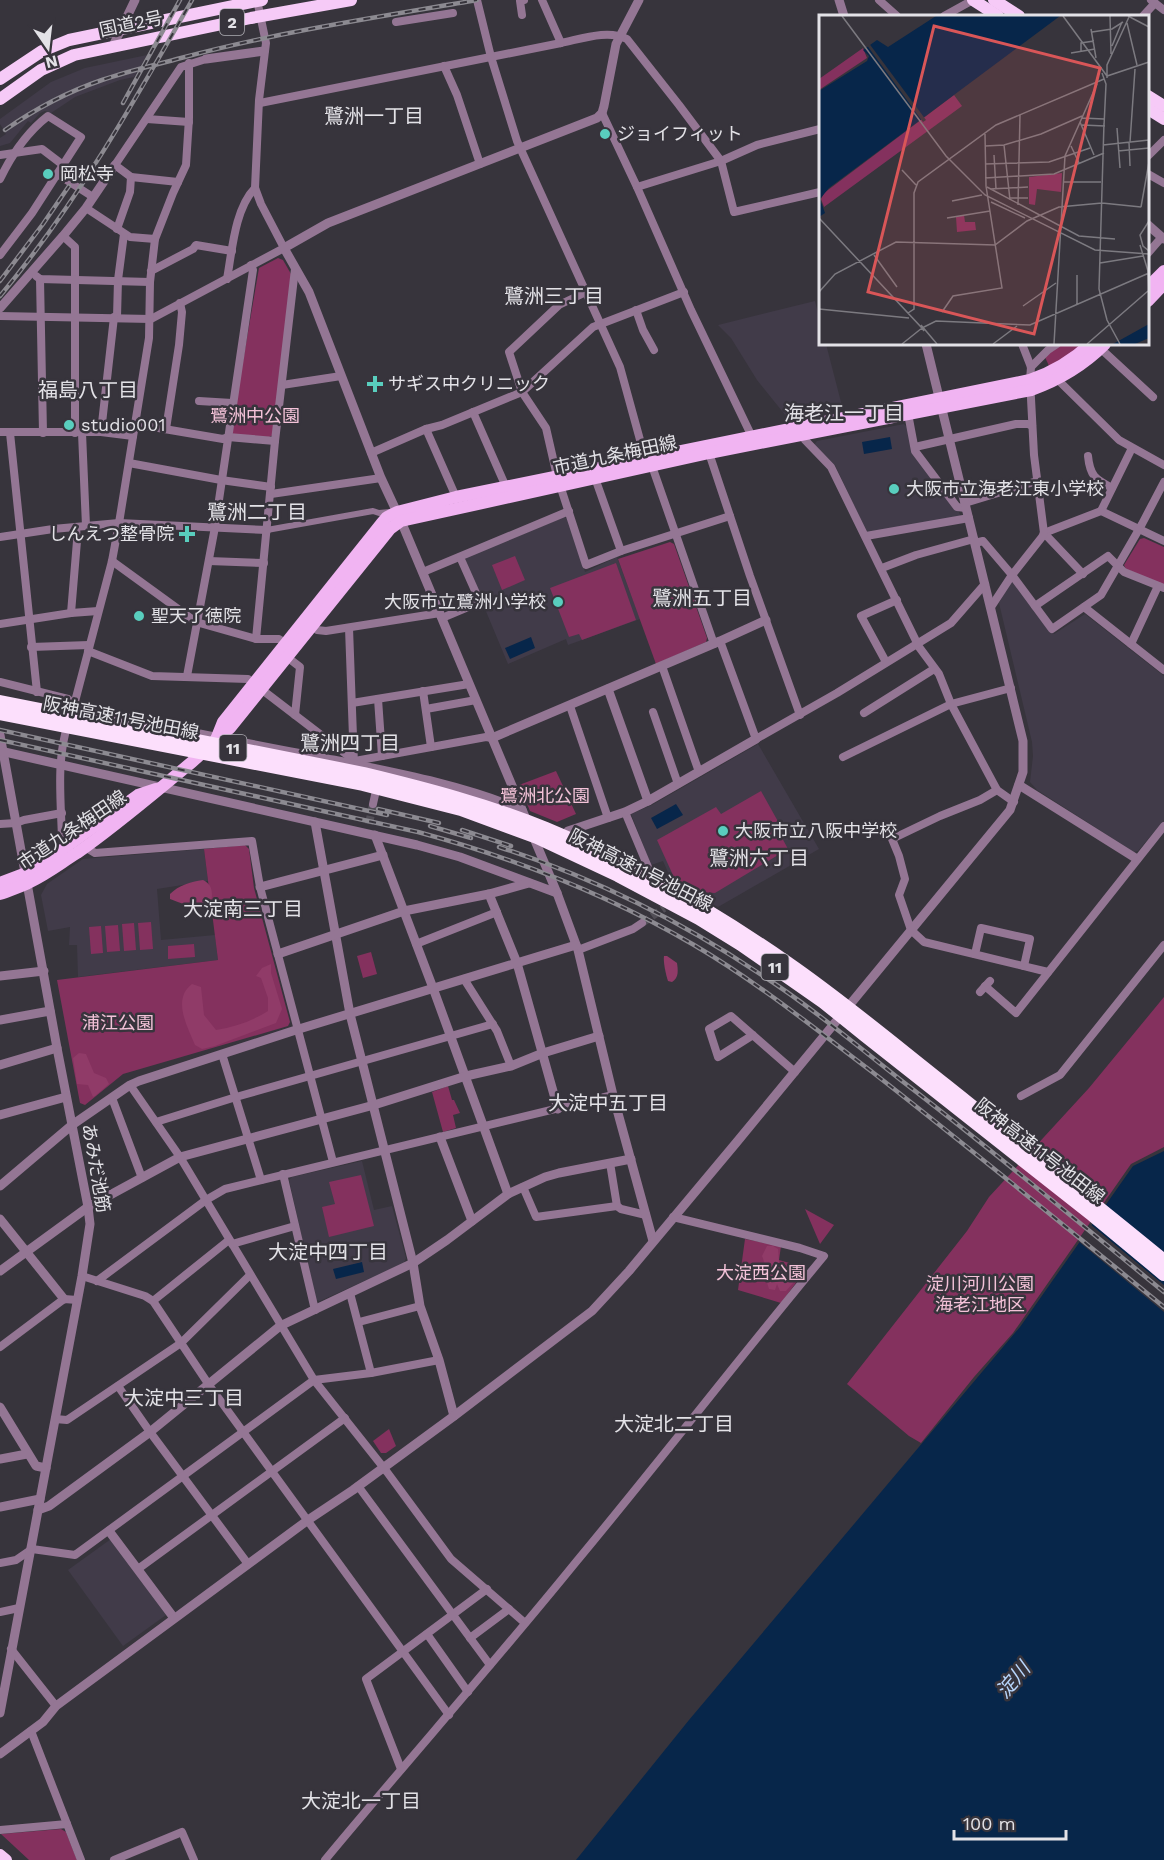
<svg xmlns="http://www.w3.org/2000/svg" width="1164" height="1860" font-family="'Work Sans','Noto Sans JP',sans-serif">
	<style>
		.built { fill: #413b49 }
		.green { fill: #84315e }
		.forest { fill: #903b68 }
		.water { fill: #07264a }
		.pier { fill: #37343c }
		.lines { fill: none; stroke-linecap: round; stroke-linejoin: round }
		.minor-tunnel { stroke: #514e56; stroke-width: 8; stroke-dasharray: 8 4; stroke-linecap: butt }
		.pedestrian { stroke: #947694; stroke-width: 6 }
		.minor { stroke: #947694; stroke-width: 8 }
		.tertiary { stroke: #947694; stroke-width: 9 }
		.primary { stroke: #f1b4f2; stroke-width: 12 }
		.trunk { stroke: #f6caf7; stroke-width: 12 }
		.motorway { stroke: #fcdffc; stroke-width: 14 }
		.rail-casing { stroke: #8c8a91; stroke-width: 4.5 }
		.rail { stroke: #37343c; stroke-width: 2; stroke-dasharray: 7; stroke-linecap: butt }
		.poi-dot { fill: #59cebe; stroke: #37343c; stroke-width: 2 }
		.labels { text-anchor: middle; stroke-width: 5; stroke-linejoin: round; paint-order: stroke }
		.shield { fill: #37343c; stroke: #afaeb4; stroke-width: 1.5 }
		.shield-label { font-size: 16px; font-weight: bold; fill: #e3e2e7 }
		.street-label { font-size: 18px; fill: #e3e2e7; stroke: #37343c }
		.poi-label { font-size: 18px; fill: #e3e2e7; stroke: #37343c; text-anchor: start }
		.park-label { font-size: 18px; fill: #f3c2d8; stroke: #37343c }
		.neighbourhood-label { font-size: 20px; fill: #e3e2e7; stroke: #37343c }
		.water-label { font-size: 20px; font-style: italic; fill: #b8d6fc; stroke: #37343c }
		.inset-road { fill: none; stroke: #7c7a80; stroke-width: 1.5 }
		.view { fill: #d95658; fill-opacity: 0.15; stroke: #d95658; stroke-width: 3 }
		.inset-edge { fill: none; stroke: #e3e2e7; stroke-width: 3 }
	</style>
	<rect width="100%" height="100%" fill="#37343c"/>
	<g class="built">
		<path d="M147 55 134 77 120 80 75 97 51 113 45 111 40 113 31 123 28 121 10 143 0 146V138L6 134 0 124V119L51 82 85 68Z"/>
		<path d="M815 301 820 321V344H826L842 406 786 416 757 380 731 338 718 325Z"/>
		<path d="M904 424 907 427 913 451 959 512 961 518 867 533 835 465 814 445 817 441Z"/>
		<path d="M564 517 568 518 585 572 617 557 640 619 568 645 566 639 508 664 465 561 467 557Z"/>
		<path d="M1011 581H1014L1054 634 1085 614 1164 676V820L1138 851 1134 852 1037 790 1030 782 1033 756 1032 742 999 603Z"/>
		<path d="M758 744 819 849 718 907 691 893 689 896 675 888 663 861 651 865 631 814 652 805Z"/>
		<path d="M204 849 208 881 157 889 161 940 215 935 218 960 78 977 77 945H69L70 927 48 931 41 895 47 884 83 859Z"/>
		<path d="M362 1161 374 1210 392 1206 406 1258 404 1263 320 1301 316 1300 289 1180 292 1177Z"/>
		<path d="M111 1539 166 1615 123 1646 68 1570Z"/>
	</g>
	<g class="green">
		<path d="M278 258 283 260 291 274 273 435 269 437 234 435 231 431 259 268Z"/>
		<path d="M1060 344H1082L1066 357 1049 366 1045 357Z"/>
		<path d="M1144 538 1164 547V585L1126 569 1124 565 1140 539Z"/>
		<path d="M670 542 674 544 707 638 706 642 656 664 618 559Z"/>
		<path d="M515 556 525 580 502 590 492 565Z"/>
		<path d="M616 563 636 620 582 640 579 634 569 637 550 588Z"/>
		<path d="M556 771 576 814 557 822 530 811 519 785Z"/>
		<path d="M761 791 785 834 781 836 788 849 715 893 696 892 693 886 687 890 677 884 657 840 716 807 721 814Z"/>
		<path d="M245 845 249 849 254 888 290 1022 288 1026 123 1074 85 1105 80 1103 57 980 218 960 204 849Z"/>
		<path d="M151 922 153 949 140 950 138 923Z"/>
		<path d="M134 923 136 950 124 951 122 924Z"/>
		<path d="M118 925 120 951 107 952 105 926Z"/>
		<path d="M101 926 103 953 91 954 89 927Z"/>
		<path d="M194 944 195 957 168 959V946Z"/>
		<path d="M371 952 377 974 363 978 357 956Z"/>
		<path d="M1164 997V1147L1131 1164 1013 1333 974 1377 921 1443 909 1436 847 1384 967 1231 989 1197 1089 1088Z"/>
		<path d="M448 1086 452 1100H454L460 1113 453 1115 456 1128 443 1132 432 1092Z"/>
		<path d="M361 1175 374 1226 329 1237 322 1207 335 1204 329 1182Z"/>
		<path d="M805 1209 834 1225 820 1244Z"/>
		<path d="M745 1239 781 1246 779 1260 807 1268 781 1303 738 1290Z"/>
		<path d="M389 1429 396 1446 386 1453H381L373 1441Z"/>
		<path d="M61 1829 66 1832 77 1860H29L1 1834Z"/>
	</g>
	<g class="forest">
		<path d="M203 880C214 885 213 896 210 906 195 910 184 904 170 899V894C179 885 190 882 203 880Z"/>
		<path d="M664 956H667L677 963C678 970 679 978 672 982L668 981C666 975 663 962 664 956Z"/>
		<path d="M271 964V973L282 1009 276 1023 215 1046 202 1049 195 1045C187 1026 172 999 192 984L201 987 204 1015 216 1030C235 1027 252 1021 268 1011V998L261 978 256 976 262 968Z"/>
		<path d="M79 1053 86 1054 94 1073 106 1078 109 1084 95 1096 93 1097 88 1085 77 1084 73 1058Z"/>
		<path d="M767 1246H773L778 1249 780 1273 785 1279 791 1280 795 1267 802 1270 799 1276 786 1291H780L777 1284 775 1290 769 1289C765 1279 767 1267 762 1256Z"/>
	</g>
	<g class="water">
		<path d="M890 437 892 449 864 454 862 442Z"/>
		<path d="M531 637 535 648 510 659 505 648Z"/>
		<path d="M676 804 683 815 657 829 651 818Z"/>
		<path d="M1164 1151V1860H576L689 1720 1020 1327 1133 1166Z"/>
		<path d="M362 1262 364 1272 336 1279 333 1269Z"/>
	</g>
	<path class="pier" d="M1090 1224 1164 1285V1312L1078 1241Z"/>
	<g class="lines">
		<g class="minor-tunnel">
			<path d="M369 824 373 804"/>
			<path d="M642 923 664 908"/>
		</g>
		<path class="pedestrian" d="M267 530 373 511 379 513 390 512"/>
		<g class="minor">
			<path d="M477 0 491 57 517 141 620 367 645 458 652 466 714 644"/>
			<path d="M542 0 561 43"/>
			<path d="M879 0 897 16"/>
			<path d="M1151 0 1164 10"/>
			<path d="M522 15 520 1 524 0"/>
			<path d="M944 16 973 0"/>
			<path d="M1143 16 1155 3"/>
			<path d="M396 22 453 13"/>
			<path d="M444 66 457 95 480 164"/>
			<path d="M260 103 561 43C581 39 608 29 627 39L679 105 721 161 734 212 820 192"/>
			<path d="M602 113 637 187 691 310 754 441"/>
			<path d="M147 119 189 122"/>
			<path d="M0 155 42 149 63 165"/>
			<path d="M1148 156 1164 140"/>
			<path d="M57 174 93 197"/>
			<path d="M1148 174 1164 183"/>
			<path d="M0 179C12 154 26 133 48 116L81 137 32 213 0 255"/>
			<path d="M178 182 131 177 115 165 181 67 206 59"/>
			<path d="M637 187 721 161 757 145 820 129"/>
			<path d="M86 208 130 237 155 239"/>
			<path d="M117 229 130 192 131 177"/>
			<path d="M63 236 75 247V433"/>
			<path d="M1148 253 1162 237"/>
			<path d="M151 271 193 249 196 245 232 251"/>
			<path d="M36 276 40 279 150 282"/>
			<path d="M40 279 43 433"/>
			<path d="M227 279C232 251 235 208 255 188"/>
			<path d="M586 292 559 305 509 352 522 392 546 428 557 476 586 565 621 551 730 516"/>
			<path d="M636 310 643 330 654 350"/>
			<path d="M0 316 151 319 284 248 261 204 255 188 259 100 266 43 257 0"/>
			<path d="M117 317 118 280 124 234"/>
			<path d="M1100 348 1153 397"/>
			<path d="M1031 367 1048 350 1057 344"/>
			<path d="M1057 379 1119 440 1164 465"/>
			<path d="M282 385 341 376"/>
			<path d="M199 401 232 403"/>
			<path d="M473 412 506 487"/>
			<path d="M909 419 915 451 957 507 966 508"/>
			<path d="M135 424 223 439 228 437 275 441"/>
			<path d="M166 429 179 345 182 312 180 303"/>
			<path d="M426 429 456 497"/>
			<path d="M0 432H101L133 436"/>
			<path d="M101 432 114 317"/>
			<path d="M10 433 37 692"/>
			<path d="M82 433 86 526"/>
			<path d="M803 435 805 440 831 467 919 647 939 674 951 704 997 790 1014 802"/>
			<path d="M915 447 1016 424H1028L1032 426"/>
			<path d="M371 453 426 429 442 425 522 392 593 327 684 292"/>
			<path d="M709 453 750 576 800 715"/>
			<path d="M1088 456C1090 476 1095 479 1112 488"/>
			<path d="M129 463 221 480 271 487"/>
			<path d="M595 478 621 551"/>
			<path d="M271 494 381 478"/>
			<path d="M965 503 1037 481"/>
			<path d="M1101 511 1164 541"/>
			<path d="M1044 533 1101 511 1132 448"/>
			<path d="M1044 533 1083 574"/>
			<path d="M866 536 969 518"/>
			<path d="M0 537 53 529 119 523 267 530"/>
			<path d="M975 543 983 541 1012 575 1052 629 1101 595 1142 524 1164 482"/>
			<path d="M112 561 196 622 256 639H279L285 643"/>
			<path d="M209 561 264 563"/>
			<path d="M882 568 916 555 974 539"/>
			<path d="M423 572 569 511"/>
			<path d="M1035 606 1108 556 1124 572 1164 588"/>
			<path d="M991 607 1012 575 1042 537 1044 533 1034 455 1030 380 1031 367 1022 344"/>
			<path d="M1084 607 1164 670"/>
			<path d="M71 613 77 541 76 527"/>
			<path d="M442 618 480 602 460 557"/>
			<path d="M0 624 71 613 98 611"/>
			<path d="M312 624 317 630 326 631 440 613"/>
			<path d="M349 628 354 764"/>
			<path d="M256 639 275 441 295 269"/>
			<path d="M720 641 756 739 837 693 951 623 985 584"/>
			<path d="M1131 644 1158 586"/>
			<path d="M31 647 89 645"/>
			<path d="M88 651 152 676 248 679 355 761 486 737 492 738"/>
			<path d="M287 657 300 667 295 715"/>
			<path d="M886 662 861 616 897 600"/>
			<path d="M662 666 699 772"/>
			<path d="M187 676 215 527 253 270 251 265"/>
			<path d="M0 682 68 699 74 704"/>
			<path d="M423 691 431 747"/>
			<path d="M378 699 382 756"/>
			<path d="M352 703 469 684"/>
			<path d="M570 706 608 818"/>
			<path d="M73 709 112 561 119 523 149 338 150 282 155 239 173 193 186 165 189 118V63"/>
			<path d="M426 709 476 700"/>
			<path d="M653 712 678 784"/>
			<path d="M864 713 934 669"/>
			<path d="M843 757 951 704 1011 688"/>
			<path d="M997 790 980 800 940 816 892 839 899 856 905 879 899 895 911 930 924 942 1048 972"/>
			<path d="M373 804 377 786"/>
			<path d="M625 812 653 879"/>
			<path d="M0 824 16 823 24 820 62 813"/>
			<path d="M67 846 62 839C61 802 56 759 68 724"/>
			<path d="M85 847 95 853 252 841 260 887 333 1162"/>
			<path d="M416 944 497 912"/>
			<path d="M578 950 633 929 642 923"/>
			<path d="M975 954 981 928 1030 939 1024 966"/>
			<path d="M464 979 497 1031 511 1066"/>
			<path d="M985 986 1016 1013 1164 826"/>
			<path d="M980 992 990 981"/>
			<path d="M753 1035 718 1057 709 1029 731 1016 795 1072"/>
			<path d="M222 1054 261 1180"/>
			<path d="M130 1085 180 1157 314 1380 387 1472 451 1559 525 1623"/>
			<path d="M1021 1096 1060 1075 1164 945"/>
			<path d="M112 1098 142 1178"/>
			<path d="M156 1122 236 1097 493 1024"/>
			<path d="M610 1163 617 1206 621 1209 646 1215"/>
			<path d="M283 1174 315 1310"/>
			<path d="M523 1187 536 1217 617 1206"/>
			<path d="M232 1244 295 1226"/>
			<path d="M82 1276 145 1296 153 1301 209 1385 449 1715"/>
			<path d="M97 1281 206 1200 225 1189 613 1095"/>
			<path d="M350 1293 371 1373"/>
			<path d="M153 1301 229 1240"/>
			<path d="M359 1322 420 1306"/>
			<path d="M0 1347 64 1299 77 1300"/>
			<path d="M118 1386 150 1432 248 1564"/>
			<path d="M55 1419 67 1420 181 1343 250 1275"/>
			<path d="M358 1486 490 1665"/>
			<path d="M0 1563 16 1560 32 1549 75 1555 314 1380 371 1373 439 1360"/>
			<path d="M138 1569 345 1418"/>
			<path d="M0 1612 19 1608"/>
			<path d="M427 1634 468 1692"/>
			<path d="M470 1638 509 1609"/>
			<path d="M11 1649 56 1706"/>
			<path d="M31 1731 81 1860"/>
			<path d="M401 1769 366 1679 487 1589"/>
			<path d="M0 1830 67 1824"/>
			<path d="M114 1860 182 1832 194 1860"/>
			<path d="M325 1860C408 1760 494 1663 576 1562 660 1461 740 1357 824 1256L800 1248 673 1217"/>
		</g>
		<g class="tertiary">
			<path d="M639 0 616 44 604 106 602 113 597 118 328 223 284 248 309 292 381 478 401 521 557 893 578 950 613 1095 653 1241"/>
			<path d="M839 0 844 16"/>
			<path d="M113 46 135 0"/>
			<path d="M206 59 264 51"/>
			<path d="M1148 225 1164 239"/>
			<path d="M0 308 63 236 86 208 115 165"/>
			<path d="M608 689 648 801"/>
			<path d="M74 704C160 728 246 743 333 760 397 773 462 785 522 810"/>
			<path d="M0 735 57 1048 88 1207 90 1224 82 1276 0 1713"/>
			<path d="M492 738 720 641 766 620"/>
			<path d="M0 751 417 845 460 857 557 893"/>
			<path d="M1019 785 1137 859"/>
			<path d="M315 822 350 1014 413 1263 420 1306 439 1360 454 1416"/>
			<path d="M568 831 625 812 648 801 756 739"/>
			<path d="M375 835 433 988 508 1194"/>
			<path d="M260 887 383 855"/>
			<path d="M489 894 517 963 558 1109"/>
			<path d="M278 954 404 911 489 894 529 883"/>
			<path d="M0 976 44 971"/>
			<path d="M0 1020 50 1011"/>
			<path d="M0 1065 57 1048"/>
			<path d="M0 1115 66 1097"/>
			<path d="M440 1137 472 1221"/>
			<path d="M0 1186 72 1125 130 1085 139 1081 299 1029 576 945"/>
			<path d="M0 1219 64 1299"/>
			<path d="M0 1271 88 1207 180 1157 374 1105 466 1076 511 1066 543 1053 599 1036"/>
			<path d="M0 1407 36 1466 46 1468"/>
			<path d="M0 1459 27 1454"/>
			<path d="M0 1507 40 1499"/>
			<path d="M38 1510 49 1506 150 1432 280 1326 413 1263 447 1240 508 1194 545 1177 559 1173 631 1159"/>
			<path d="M109 1531 174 1618"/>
			<path d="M0 1754 43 1722 56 1706 308 1520 353 1490 454 1416 592 1311 629 1271 736 1143 1010 810 1023 772V741L926 344"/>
		</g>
		<g class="primary">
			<path d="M1148 287 1164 271"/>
			<path d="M1148 301 1164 284"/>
			<path d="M217 737 223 722 381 524 387 517 397 512 456 497 1030 380C1052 372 1073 360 1090 344"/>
			<path d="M0 883 26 873 41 865 138 795 156 789"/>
			<path d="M0 894C10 890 21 887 30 882 47 874 61 863 77 853 117 825 154 793 192 762 205 751 216 738 230 728L390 529 401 521 709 453 1031 390C1059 380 1084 365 1105 344"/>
		</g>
		<g class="trunk">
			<path d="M973 0 998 16"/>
			<path d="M994 0 1019 16"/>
			<path d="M0 79 42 51 69 40 262 0"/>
			<path d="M1148 96 1164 106"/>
			<path d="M0 99 41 70 74 55 251 18 351 0"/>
			<path d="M1148 109 1164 119"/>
			<path d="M0 1855 6 1860"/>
		</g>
		<g class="motorway">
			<path d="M0 702 364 774C426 789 487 805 546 829 631 864 712 911 787 963 842 1001 893 1044 945 1085 1019 1144 1092 1202 1164 1261"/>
			<path d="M0 713 363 784 461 809 537 837 618 875 699 918 741 944 824 1002 865 1035 1093 1215 1164 1274"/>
		</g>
		<g class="rail-casing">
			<g id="rail">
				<path d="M123 103 180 0"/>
				<path d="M5 130C35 109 67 92 102 80 128 71 155 65 181 58 278 32 378 17 477 0"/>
				<path d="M0 281 43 224 69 186"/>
				<path d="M0 296C75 206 134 102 192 0"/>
				<path d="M0 730 387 815"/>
				<path d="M0 740 418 832C514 858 607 894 694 945 757 982 813 1027 871 1071 970 1148 1067 1228 1164 1307"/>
				<path d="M378 809 439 823"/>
				<path d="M430 826 471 838"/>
				<path d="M462 830 511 846"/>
				<path d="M499 847C592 877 679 920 760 974 810 1006 855 1044 902 1081 991 1149 1077 1221 1164 1292"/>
			</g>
		</g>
		<use href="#rail" class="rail"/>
	</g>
	<g class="poi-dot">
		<circle cx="605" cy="134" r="6"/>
		<circle cx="48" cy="174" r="6"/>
		<path d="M372 375h6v6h6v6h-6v6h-6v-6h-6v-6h6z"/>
		<circle cx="69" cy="425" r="6"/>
		<circle cx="894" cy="489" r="6"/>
		<path d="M184 525h6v6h6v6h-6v6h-6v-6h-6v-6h6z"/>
		<circle cx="558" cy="602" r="6"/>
		<circle cx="139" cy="616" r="6"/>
		<circle cx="723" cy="831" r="6"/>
	</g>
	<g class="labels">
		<g class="shield">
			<rect x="220" y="9" width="24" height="26" rx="4.5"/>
			<rect x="219.5" y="735" width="27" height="26" rx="4.5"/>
			<rect x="761.5" y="954" width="27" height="26" rx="4.5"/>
		</g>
		<g class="shield-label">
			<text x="232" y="28">2</text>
			<text x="233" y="754">11</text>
			<text x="775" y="973">11</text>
		</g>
		<g class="street-label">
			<text transform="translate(131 24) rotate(-12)" y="6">国道2号</text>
			<text transform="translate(615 455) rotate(-12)" y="6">市道九条梅田線</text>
			<text transform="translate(121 718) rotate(11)" y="6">阪神高速11号池田線</text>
			<text transform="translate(72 830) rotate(-34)" y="6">市道九条梅田線</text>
			<text transform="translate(641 870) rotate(27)" y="6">阪神高速11号池田線</text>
			<text transform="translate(1040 1151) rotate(38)" y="6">阪神高速11号池田線</text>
			<text transform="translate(96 1168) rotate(80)" y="6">あみだ池筋</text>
		</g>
		<g class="poi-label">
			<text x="617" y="140">ジョイフィット</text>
			<text x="60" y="180">岡松寺</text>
			<text x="388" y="390">サギス中クリニック</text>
			<text x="81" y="431">studio001</text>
			<text x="906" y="495">大阪市立海老江東小学校</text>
			<text x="174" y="540" text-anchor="end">しんえつ整骨院</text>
			<text x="546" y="608" text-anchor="end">大阪市立鷺洲小学校</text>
			<text x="151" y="622">聖天了徳院</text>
			<text x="735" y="837">大阪市立八阪中学校</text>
		</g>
		<g class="park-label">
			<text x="255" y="422">鷺洲中公園</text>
			<text x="545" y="802">鷺洲北公園</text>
			<text x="118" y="1029">浦江公園</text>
			<text x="761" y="1279">大淀西公園</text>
			<text x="980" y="1290">淀川河川公園<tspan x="980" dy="21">海老江地区</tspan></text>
		</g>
		<g class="neighbourhood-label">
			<text x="374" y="123">鷺洲一丁目</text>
			<text x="554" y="303">鷺洲三丁目</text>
			<text x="88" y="397">福島八丁目</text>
			<text x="844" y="420">海老江一丁目</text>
			<text x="257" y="519">鷺洲二丁目</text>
			<text x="702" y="605">鷺洲五丁目</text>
			<text x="350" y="750">鷺洲四丁目</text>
			<text x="759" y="865">鷺洲六丁目</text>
			<text x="243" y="916">大淀南三丁目</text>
			<text x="608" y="1110">大淀中五丁目</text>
			<text x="328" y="1259">大淀中四丁目</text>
			<text x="184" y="1405">大淀中三丁目</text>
			<text x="674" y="1431">大淀北二丁目</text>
			<text x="361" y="1808">大淀北一丁目</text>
		</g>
		<g class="water-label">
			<text transform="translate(1013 1680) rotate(-50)" y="7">淀川</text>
		</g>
	</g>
	<g transform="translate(819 15)">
		<rect width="330" height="330" fill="#37343c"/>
		<path d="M44 33 48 43 0 75V64ZM135 80 143 91 5 192 2 184 5 178ZM243 158 242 177 218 174 216 190 210 189V162ZM145 200 146 207H156L157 215 138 217 137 202Z" fill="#84315e"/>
		<path d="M117 1H241L10 173 1 184 6 198 0 202V76L48 46 50 41 44 35 58 25 69 32ZM330 309V323L316 329H294Z" fill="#07264a"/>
		<path d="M49 27 107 105 104 107 47 29Z" fill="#37343c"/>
		<path class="inset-road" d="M23 1 127 141 166 180 276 235 330 239M244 1 288 61 330 47M291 1 292 39M309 1 330 12M308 8 318 50M272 14 277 43M273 17 293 14 304 7M293 31 303 7M262 37V28L275 26M252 38 276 34M283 58 287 69 285 111M288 63V50L310 2M263 103 285 104M261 107 275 140M285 108 280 274 288 305 301 329M263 110 286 111M298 113 301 153M310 127 311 151M311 127 316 54M185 130 191 185M284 130 330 125M166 131 185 130 222 119 263 101M252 131 260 148M299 136 330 133M175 140 177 174M166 149 230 147 271 133M83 155 97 170M166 163 235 159 285 138M244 167H282M168 172 260 221 296 224M171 174 209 172M191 183H209M133 186 163 180M172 187 206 203M199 190 201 100M322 192 330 147M0 203 103 313 117 306 211 310 330 258M128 203 171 196M330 206 321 220 324 231 330 236M321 230 329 256 330 278M55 240 78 272M281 248 324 241M258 260V289M0 277 16 259 77 227 176 230 208 206 240 192 283 188 322 192M204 291 237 268M0 294 90 303M123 297 134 281 183 273 167 171 166 119M89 298 95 294V178L99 167 177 110 285 64M102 310 118 329M83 329 103 313 105 316M174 329 198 311M235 329 246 141 278 69M268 329 329 276"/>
		<path class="view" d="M115 11 281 53 215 319 49 277Z"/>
		<rect width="330" height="330" class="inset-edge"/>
	</g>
	<g transform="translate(48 48) rotate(166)" stroke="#37343c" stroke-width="4.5" paint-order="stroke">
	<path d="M0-4.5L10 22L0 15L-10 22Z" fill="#e3e2e7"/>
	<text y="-9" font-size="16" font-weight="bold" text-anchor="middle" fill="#e3e2e7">N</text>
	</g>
	<path d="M954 1830v9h112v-9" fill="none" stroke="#e3e2e7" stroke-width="3"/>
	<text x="963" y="1830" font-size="18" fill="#e3e2e7" stroke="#37343c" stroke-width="4.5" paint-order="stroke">100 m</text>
</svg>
